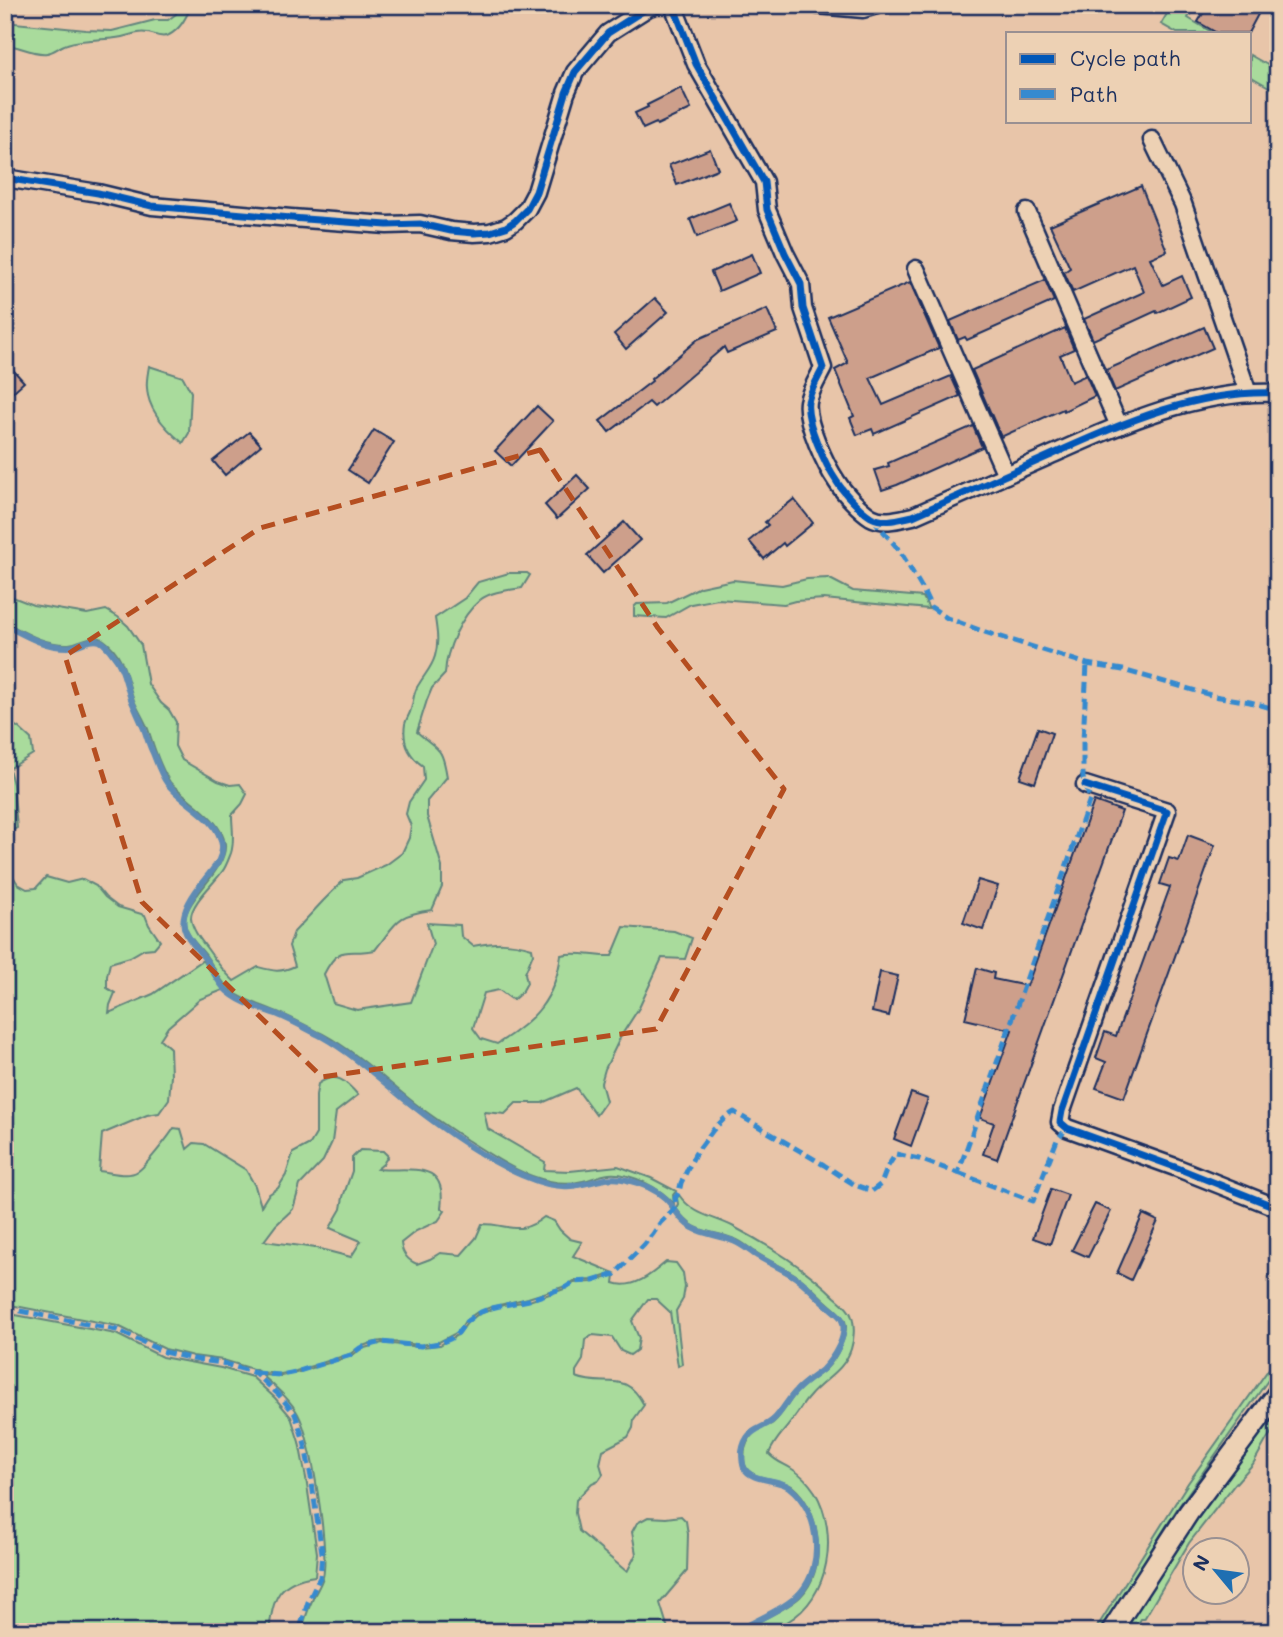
<svg xmlns="http://www.w3.org/2000/svg" width="1283" height="1637" font-family="Mali,sans-serif">
	<style>
		.green { fill: #a9db9c; stroke: #62857d; stroke-width: 2 }
		.lines { fill: none; stroke-linecap: round; stroke-linejoin: round }
		.stream { stroke: #5f8bb3; stroke-width: 6 }
		.building { fill: #cd9f8b; stroke: #1b2f5e; stroke-width: 2 }
		.minor-casing { stroke: #1b2f5e; stroke-width: 21 }
		.tertiary-casing { stroke: #1b2f5e; stroke-width: 24 }
		.minor { stroke: #edd1b4; stroke-width: 16 }
		.tertiary { stroke: #edd1b4; stroke-width: 19 }
		.quiet { stroke: #368acf; stroke-width: 5; stroke-dasharray: 10 5; stroke-linecap: butt }
		.cycleway-casing { stroke: #edd1b4; stroke-width: 11 }
		.cycleway { stroke: #0057b8; stroke-width: 7 }
		.marked { fill: none; stroke: #b54e20; stroke-width: 5; stroke-dasharray: 14 9; stroke-linejoin: round }
	</style>
	<rect width="100%" height="100%" fill="#e8c5a9"/>
	<filter id="ink" filterUnits="userSpaceOnUse"><feTurbulence type="fractalNoise" baseFrequency=".0143" numOctaves="2"/><feDisplacementMap in="SourceGraphic" scale="14" xChannelSelector="R" yChannelSelector="G"/><feConvolveMatrix kernelMatrix="1 2 1 2 8 2 1 2 1" color-interpolation-filters="sRGB"/></filter>
	<g filter="url(#ink)">
		<g class="green">
			<path d="M179 5H192C186 17 181 29 169 35 158 40 152 30 138 33 132 34 127 36 122 37 104 41 85 38 67 44 60 46 54 52 47 53 32 55 19 45 5 45V22L86 30 112 31 155 20H168L176 14Z"/>
			<path d="M1172 5H1195L1188 18 1213 33H1177L1161 24Z"/>
			<path d="M1250 55 1278 71V89L1276 91 1250 76Z"/>
			<path d="M149 366 183 377 191 392 189 433 183 443C167 430 148 411 147 388 146 381 148 373 149 366Z"/>
			<path d="M509 573H527L530 575 522 588C509 590 491 591 480 600 461 616 446 649 445 674L432 688 427 700 417 732C439 751 442 746 447 777L427 801V816L442 867V887L432 910C394 915 397 923 375 950 347 956 340 942 324 974L333 1003 357 1010 411 1002 433 944 427 923 460 925 461 936 473 946C496 942 509 941 532 948L533 954 525 973 527 983 522 992 513 1000 499 990 484 993 473 1028 481 1039 497 1044C534 1021 555 1000 561 955 578 951 595 957 612 956L624 927 674 931 692 938 685 959 662 958 639 1008 621 1036 605 1069 601 1083 606 1101 596 1115 576 1088 542 1103H516L505 1114 484 1112 488 1129 545 1162 544 1170 570 1171 618 1166 651 1178 676 1191 673 1195 674 1204C661 1188 629 1172 609 1174 600 1175 592 1179 583 1181 566 1185 548 1182 532 1176 508 1167 488 1153 467 1140 447 1126 426 1113 407 1097 380 1075 354 1051 323 1034 309 1027 294 1019 280 1013 263 1005 243 1001 228 988 220 980 214 967 207 957 201 948 189 939 186 927 178 902 228 872 225 844 222 822 197 806 182 793 178 789 173 786 170 782 159 766 154 746 148 729 144 719 138 710 134 700 126 678 125 655 104 640 93 632 81 643 69 644 45 645 26 633 5 622V594L33 605 87 614 106 610 118 617 128 626 141 645 148 684 161 703 169 710 176 722 175 746 182 760 218 781 230 785 240 784 247 794 242 804 232 815C232 828 235 841 231 853 229 858 227 864 224 869 216 882 191 902 191 918 192 929 200 939 206 947 215 960 223 971 234 981L258 967C273 971 280 973 295 966L289 946 294 932 323 901 344 880 357 878 386 865 402 853 409 838 411 826 406 814 409 802 424 780 423 766C409 756 402 743 405 724 406 719 410 714 411 709 414 700 413 692 419 684 425 674 432 667 435 656 439 642 437 632 435 618L465 598 478 582Z"/>
			<path d="M828 578 853 591 923 597 929 609 824 599 795 601 784 604 718 599 691 604 666 618 634 616V607L637 604 667 603 700 587 733 580 782 585 807 579Z"/>
			<path d="M5 720 19 728 31 739 33 754 9 769 13 784 17 828 9 832 5 841Z"/>
			<path d="M5 864 18 884 27 889 36 888 46 877 67 883 83 879 96 886 105 897 118 907 145 915 149 925 160 941 154 948 144 949 130 957 110 963 107 976V988L115 993 110 1005 109 1013 153 994 203 960 223 990 200 999 168 1027 160 1039 170 1048 171 1076 169 1099 159 1113 147 1115 102 1134 99 1171C111 1172 128 1178 138 1171 145 1167 170 1135 174 1128L181 1129 187 1149 194 1143 204 1144 246 1170 255 1186 261 1206 268 1195 278 1188 286 1175 293 1153 310 1144 316 1134V1095L318 1084C336 1071 346 1081 358 1095L336 1112 332 1142 323 1161 300 1185 293 1209 276 1225 264 1241 316 1248 351 1257 361 1241 330 1228 341 1209 343 1197 352 1171V1158L360 1150 383 1151 388 1156 383 1164 377 1169C407 1172 448 1158 441 1208L445 1211 438 1221 416 1231 401 1243C402 1254 407 1260 417 1264L430 1259 440 1253 461 1255 476 1238 482 1224C510 1224 519 1237 544 1217L554 1221 560 1230 570 1239 582 1242 573 1256 614 1273 593 1280 574 1281 566 1286 528 1298 491 1307 476 1313 465 1321 458 1332 439 1342 421 1345 382 1341 371 1343 360 1347 350 1354 296 1371 281 1374 259 1372 256 1370 223 1360 193 1356 165 1349 118 1326 5 1304Z"/>
			<path d="M679 1195C694 1216 713 1216 734 1227 770 1246 806 1268 835 1297 841 1302 850 1309 852 1317 855 1326 854 1340 851 1349 844 1371 823 1380 809 1397 803 1403 799 1412 793 1419 785 1431 774 1440 769 1454 775 1461 784 1464 792 1469 801 1474 809 1483 815 1492 839 1533 830 1598 787 1622 781 1625 774 1630 767 1632 759 1633 749 1632 740 1632 758 1621 786 1610 800 1597 828 1570 822 1510 792 1486 779 1477 757 1480 748 1470 743 1464 744 1456 745 1449 747 1441 753 1432 760 1428 765 1426 770 1426 774 1422 784 1413 789 1401 797 1392 806 1383 817 1377 826 1369 835 1360 850 1334 845 1321 842 1313 833 1308 827 1302 818 1294 809 1284 799 1277 786 1268 771 1262 757 1253 750 1249 743 1242 735 1239 707 1228 696 1236 676 1208L678 1204 677 1198Z"/>
			<path d="M666 1262 676 1263 683 1273 685 1287 683 1299 676 1311 682 1364 678 1366 670 1312 656 1299H648L632 1321 639 1338 637 1350 630 1355 621 1351 612 1337 593 1335 585 1340 583 1360 576 1371V1377C605 1389 625 1368 644 1405L634 1419 633 1428 628 1437 603 1450 600 1464 603 1474 599 1480 592 1483 576 1500 575 1513 579 1531 627 1572 636 1554 632 1532 637 1523 648 1517 666 1518 681 1516 686 1521 688 1534 687 1571 660 1603 669 1632H302C304 1620 309 1607 314 1596 317 1590 321 1584 323 1577 329 1549 312 1440 298 1414 290 1399 274 1386 262 1375L281 1376 296 1373 351 1356 361 1349 382 1343 421 1347 440 1345 459 1334 467 1323 477 1315 503 1305 529 1301 567 1288 574 1283 593 1282 615 1275 614 1283C633 1290 652 1274 666 1262Z"/>
			<path d="M5 1313 116 1334 162 1357 221 1368 252 1377 275 1398 291 1417 299 1442 306 1478 317 1553 315 1576C278 1581 273 1597 269 1632H5Z"/>
			<path d="M1278 1356V1366L1177 1509 1100 1632H1094L1188 1483Z"/>
			<path d="M1278 1403V1424L1267 1439 1253 1464 1235 1484 1189 1543 1144 1619H1141L1133 1632H1119L1191 1523Z"/>
		</g>
		<g class="lines">
			<path class="stream" d="M5 625C26 636 44 647 68 647 78 647 90 637 100 641 104 643 110 650 112 653 124 667 125 682 131 699 135 709 140 719 144 729 147 737 149 745 153 753 157 763 161 775 167 783 182 804 218 816 222 845 223 857 216 866 209 874 197 889 176 914 186 933 191 943 199 951 206 960 212 969 217 980 224 988 237 1002 259 1008 276 1014 291 1020 307 1029 321 1036 353 1054 380 1079 408 1102 441 1128 490 1163 529 1178 541 1183 556 1187 570 1186 590 1185 607 1174 627 1180 640 1183 655 1189 665 1198 675 1207 680 1222 693 1228 705 1235 720 1235 733 1241 741 1244 747 1249 754 1254 768 1263 784 1269 798 1279 809 1287 818 1298 829 1307 834 1311 837 1313 841 1318 850 1334 833 1359 822 1370 813 1377 803 1383 796 1391 788 1399 783 1410 775 1418 763 1431 746 1426 742 1452 742 1457 742 1463 744 1468 752 1482 776 1478 789 1487 819 1510 826 1564 800 1593 788 1607 754 1621 736 1632"/>
		</g>
		<g class="building">
			<path d="M1208 5H1263L1248 33H1217L1198 22Z"/>
			<path d="M681 88 691 109 657 125 656 123 643 129 635 113 648 107 647 105Z"/>
			<path d="M710 149 718 169 677 185 669 165Z"/>
			<path d="M1141 186 1167 251 1150 258 1163 285 1182 276 1191 297 1157 313 1156 311 1093 340 1084 319 1144 292 1133 265 1073 292 1064 272 1070 268 1050 225Z"/>
			<path d="M729 203 737 221 697 237 690 219Z"/>
			<path d="M752 254 760 273 719 291 711 272Z"/>
			<path d="M1045 280 1054 301 967 340 965 337 958 340 950 321Z"/>
			<path d="M910 282 939 348 870 378 883 405 951 376 960 396 874 434 872 429 857 435 850 418 854 416 835 370 848 363 828 317Z"/>
			<path d="M655 298 668 312 626 349 614 334Z"/>
			<path d="M767 309 777 332 727 353 724 347 654 407 649 402 609 432 600 421 652 381 651 379 698 339Z"/>
			<path d="M1204 327 1213 348 1115 391 1106 370Z"/>
			<path d="M1065 328 1074 349 1060 355 1071 382 1086 375 1095 396 1064 411 1063 409 1001 437 972 370Z"/>
			<path d="M5 361 24 382 5 399Z"/>
			<path d="M537 406 553 421 511 466 495 451Z"/>
			<path d="M973 426 982 447 897 485 882 490 875 470 889 466 888 463Z"/>
			<path d="M374 430 394 442 368 483 348 470Z"/>
			<path d="M249 432 261 445 225 475 213 461Z"/>
			<path d="M577 475 590 489 557 519 545 505Z"/>
			<path d="M794 499 813 523 785 546 783 543 764 559 749 541 768 525 765 522Z"/>
			<path d="M624 522 640 540 603 573 587 555Z"/>
			<path d="M1038 728 1052 733 1035 783 1020 778Z"/>
			<path d="M1094 801 1122 811 997 1159 983 1154 994 1123 980 1118 1012 1030 965 1019 977 968 994 973 993 979 1027 986Z"/>
			<path d="M1188 835 1215 845 1124 1098 1096 1088 1106 1062 1096 1058 1105 1032 1116 1036 1170 887 1160 884 1169 858 1179 861Z"/>
			<path d="M978 880 998 886 983 930 963 923Z"/>
			<path d="M880 972 898 976 889 1016 872 1012Z"/>
			<path d="M911 1093 928 1099 911 1146 894 1139Z"/>
			<path d="M1051 1189 1068 1195 1050 1244 1033 1238Z"/>
			<path d="M1095 1204 1111 1211 1088 1257 1072 1250Z"/>
			<path d="M1143 1214 1158 1221 1131 1280 1117 1273Z"/>
		</g>
		<g class="lines">
			<g class="minor-casing">
				<g id="minor">
					<path d="M673 5 696 64 764 182 767 210 785 253 801 284 803 308 823 368C818 378 810 391 808 402 805 422 826 466 837 482 844 493 860 510 871 517 884 524 899 519 913 516 958 496 1004 476 1049 456 1121 424 1197 389 1278 393"/>
					<path d="M817 5 863 9 877 5"/>
					<path d="M1152 140 1183 204 1248 393"/>
					<path d="M5 178 98 193 152 206 291 218 387 225 420 224 451 231 474 233 490 232 506 227 515 221 527 209 536 192 566 93 575 72 608 33 649 7 655 5"/>
					<path d="M1027 212 1119 426"/>
					<path d="M916 269 1006 475"/>
					<path d="M1085 785 1167 811 1062 1111 1060 1122 1067 1128 1175 1167 1278 1208"/>
				</g>
			</g>
			<g class="tertiary-casing">
				<path id="tertiary" d="M1111 1632 1189 1512 1278 1393"/>
			</g>
			<use href="#minor" class="minor"/>
			<use href="#tertiary" class="tertiary"/>
			<g class="quiet">
				<path d="M873 519 900 551 923 590 931 607 947 618 985 632 1087 664 1123 670 1214 696 1250 702 1278 710"/>
				<path d="M958 1173 1033 1201 1057 1140 1067 1128"/>
				<path d="M5 1308 117 1330 164 1352 193 1359 222 1363 255 1373 279 1395 295 1414 304 1441 311 1477 322 1553 320 1577 308 1602 299 1632"/>
				<path d="M255 1373 281 1375 296 1372 351 1355 360 1348 382 1342 421 1346 440 1343 450 1339 458 1333 466 1322 476 1314 491 1308 529 1300 566 1287 574 1282 593 1281 615 1274 644 1245 653 1234 660 1223 674 1209 676 1204 675 1198 679 1192 681 1183 695 1154 713 1130 725 1118 734 1112 824 1165 855 1185 872 1191 881 1184 888 1166 896 1154 919 1159 958 1173 1090 799 1083 778V741L1087 664"/>
			</g>
			<g class="cycleway-casing">
				<g id="cycleway">
					<path d="M673 5 696 64 764 182 767 210 785 253 801 284 803 308 823 368C818 378 810 391 808 402 805 422 826 466 837 482 844 493 860 510 871 517 884 524 899 519 913 516 958 496 1004 476 1049 456 1121 424 1197 389 1278 393"/>
					<path d="M5 178 98 193 152 206 291 218 387 225 420 224 451 231 474 233 490 232 506 227 515 221 527 209 536 192 566 93 575 72 608 33 649 7 655 5"/>
					<path d="M1085 785 1167 811 1062 1111 1060 1122 1067 1128 1175 1167 1278 1208"/>
				</g>
			</g>
			<use href="#cycleway" class="cycleway"/>
		</g>
	</g>
	<path class="marked" d="M540 450 658 628 784 789 656 1029 322 1077 142 902 65 656 260 528Z"/>
	<rect width="1283" height="1637" fill="none" stroke="#edd1b4" stroke-width="28"/>
	<rect x="14" y="14" width="1255" height="1609" fill="none" stroke="#1b2f5e" stroke-width="2.5" filter="url(#ink)"/>
	<rect x="1006" y="32" width="245" height="91" fill="#edd1b4" stroke="#999092" stroke-width="2"/>
	<rect x="1020" y="54" width="35" height="10" fill="#0057b8" stroke="#999092" stroke-width="2"/>
	<text x="1070" y="66" font-size="21" fill="#1b2f5e">Cycle path</text>
	<rect x="1020" y="89" width="35" height="10" fill="#368acf" stroke="#999092" stroke-width="2"/>
	<text x="1070" y="102" font-size="21" fill="#1b2f5e">Path</text>
	<g transform="translate(1216 1571) rotate(299)"><circle r="33" fill="#edd1b4" stroke="#999092" stroke-width="2"/>
	<path d="M0-5L12 26L0 18L-12 26Z" fill="#1f6fb2"/>
	<text y="-10" font-size="19" font-weight="bold" text-anchor="middle" fill="#1b2f5e">N</text>
	</g>
</svg>
